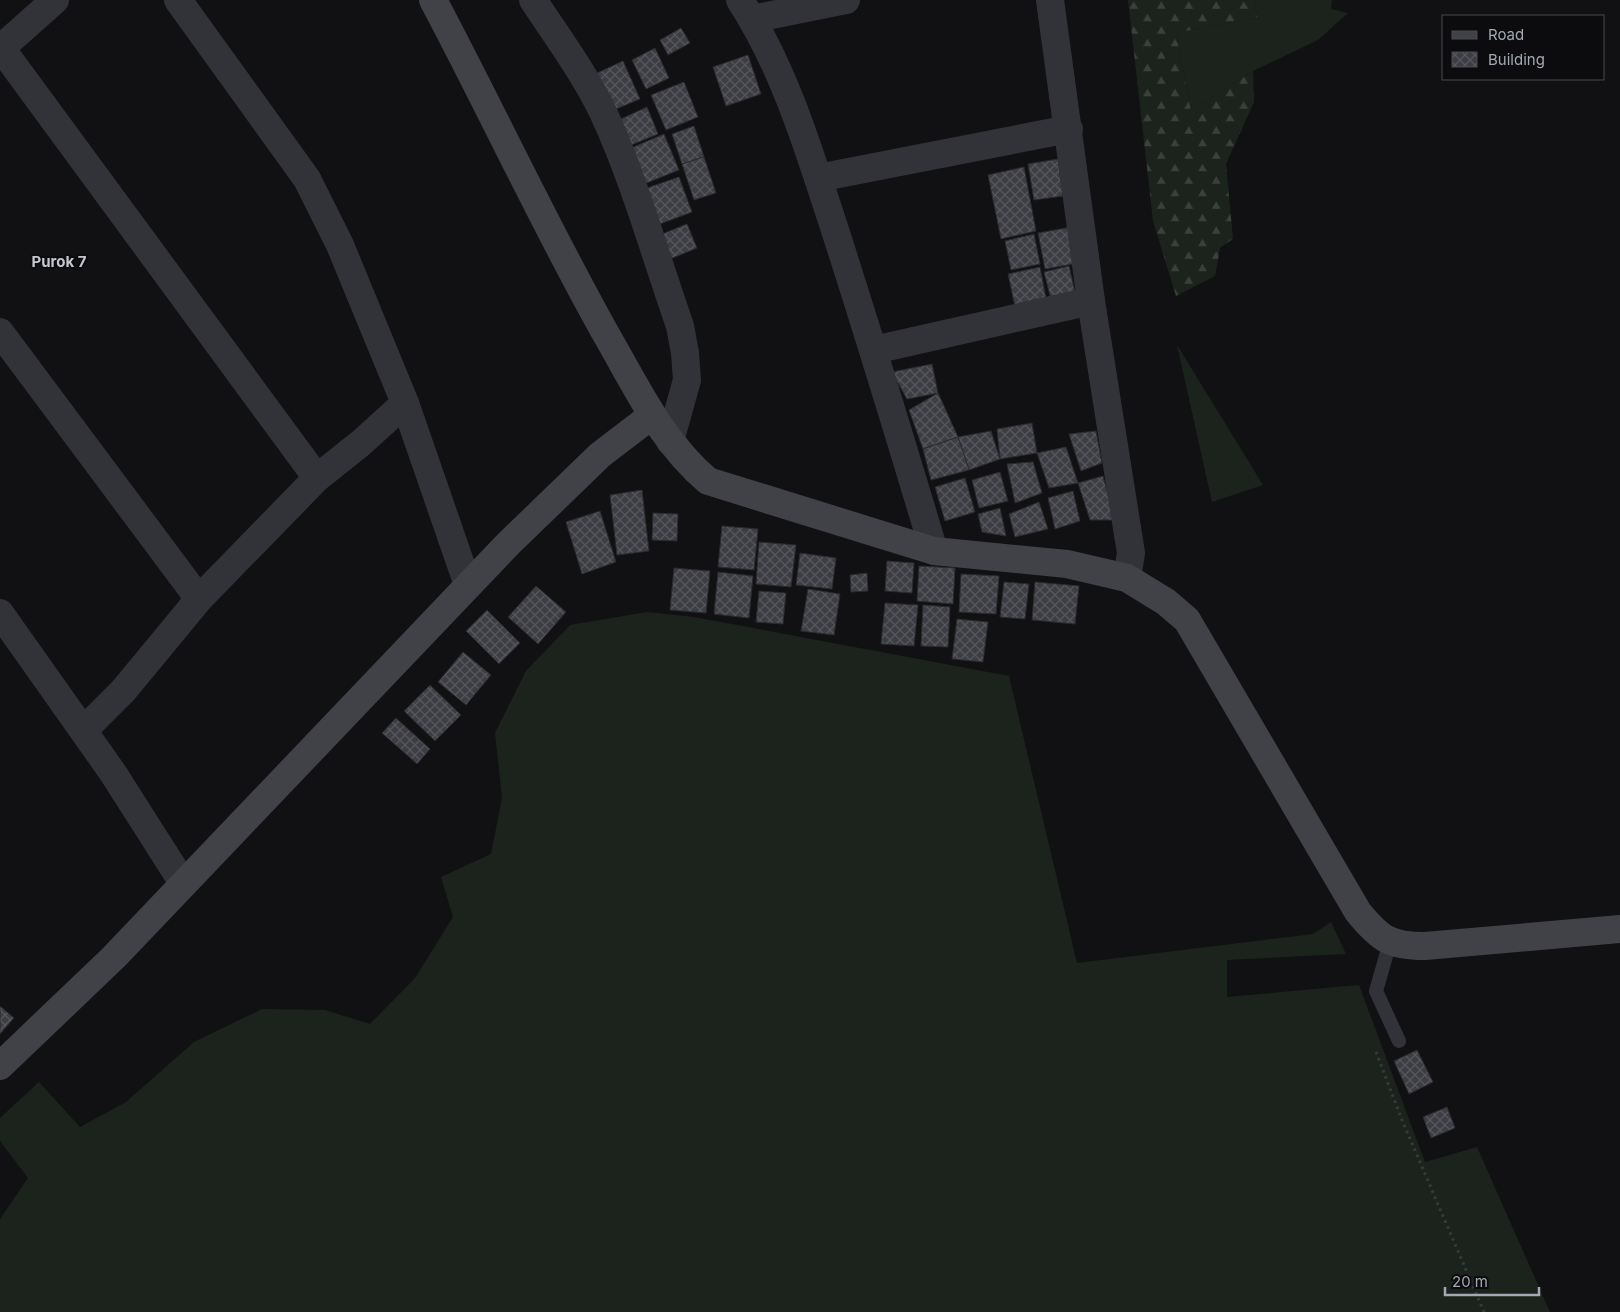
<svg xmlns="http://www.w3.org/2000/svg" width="1620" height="1312" font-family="Inter,sans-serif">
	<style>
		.grass { fill: #1c231c }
		.forest { fill: url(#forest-firs) }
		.building { fill: url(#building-cross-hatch); stroke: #2b2b2f }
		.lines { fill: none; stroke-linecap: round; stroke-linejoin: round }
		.path { stroke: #383a3f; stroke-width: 3; stroke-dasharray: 2.5 4; stroke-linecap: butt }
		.lane { stroke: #323338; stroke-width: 14 }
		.street { stroke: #323338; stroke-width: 28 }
		.secondary { stroke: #404248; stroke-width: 28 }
		.labels { text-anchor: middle; stroke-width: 4; stroke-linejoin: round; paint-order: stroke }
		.neighbourhood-label { font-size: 15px; font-weight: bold; fill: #c4c7d0; stroke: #0c0c0e }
	</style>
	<defs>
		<pattern id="forest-firs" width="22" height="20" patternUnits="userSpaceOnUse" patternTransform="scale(1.25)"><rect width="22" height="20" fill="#1c231c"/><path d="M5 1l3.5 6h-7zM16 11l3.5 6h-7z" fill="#3a403b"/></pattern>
		<pattern id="building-cross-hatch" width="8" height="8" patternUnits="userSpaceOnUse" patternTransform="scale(1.25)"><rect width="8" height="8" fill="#3d3e43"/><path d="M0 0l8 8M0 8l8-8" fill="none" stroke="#56575c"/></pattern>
	</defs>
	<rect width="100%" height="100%" fill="#111113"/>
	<g class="grass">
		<path d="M1254 0H1332L1331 9 1348 13 1318 40 1253 71 1191 111 1176 33 1257 17Z"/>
		<path d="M1177 345 1263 485 1212 502Z"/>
		<path d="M647 612 694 617 1009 676 1077 963 1313 934 1331 922 1346 954 1227 960V997L1359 985 1425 1162 1477 1147 1550 1312H0V1219L28 1178 0 1141V1118L39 1082 80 1127 126 1102 194 1042 262 1009 325 1010 370 1024 415 978 453 917 441 877 491 854 502 798 495 733 526 671 570 625Z"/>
	</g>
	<path class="forest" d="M1128 0H1254L1257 17 1176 33 1191 111 1253 71 1254 102 1226 164 1233 239 1220 248 1215 276 1176 296 1153 221Z"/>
	<g class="building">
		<path d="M681 28 690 43 668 55 660 40Z"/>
		<path d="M655 48 669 78 646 89 632 60Z"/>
		<path d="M748 55 761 94 726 106 713 67Z"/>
		<path d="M623 61 640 99 611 111 595 74Z"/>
		<path d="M684 82 698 117 666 130 651 95Z"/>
		<path d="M647 107 658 134 631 145 621 119Z"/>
		<path d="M694 126 704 157 682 164 672 134Z"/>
		<path d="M664 134 679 170 644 184 629 149Z"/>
		<path d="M704 157 716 193 694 200 682 164Z"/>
		<path d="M1058 159 1063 196 1034 200 1028 164Z"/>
		<path d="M1024 167 1036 231 1001 239 988 175Z"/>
		<path d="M679 177 692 212 660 224 647 188Z"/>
		<path d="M687 224 697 248 670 259 660 235Z"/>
		<path d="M1072 227 1078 263 1045 269 1038 233Z"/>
		<path d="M1034 234 1040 264 1011 270 1005 241Z"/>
		<path d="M1069 266 1077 301 1053 307 1044 272Z"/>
		<path d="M1040 267 1047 304 1016 311 1008 274Z"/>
		<path d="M932 364 938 393 907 399 892 372Z"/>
		<path d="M938 393 958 437 923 449 909 410Z"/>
		<path d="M1032 423 1037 453 1000 459 997 429Z"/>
		<path d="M991 431 1000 459 969 470 958 437Z"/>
		<path d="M1096 431 1102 463 1081 471 1069 434Z"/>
		<path d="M958 437 969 470 931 480 923 449Z"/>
		<path d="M1066 447 1078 483 1049 488 1037 453Z"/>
		<path d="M1033 462 1042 493 1015 503 1007 464Z"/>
		<path d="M1000 472 1008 501 979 508 972 480Z"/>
		<path d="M1103 476 1115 520H1090L1078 483Z"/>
		<path d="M965 478 975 512 945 521 935 487Z"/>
		<path d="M642 490 649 551 617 555 610 495Z"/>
		<path d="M1073 491 1080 521 1055 529 1048 498Z"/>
		<path d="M1039 502 1048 529 1015 537 1009 514Z"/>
		<path d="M1000 508 1006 536 982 532 978 514Z"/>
		<path d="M600 511 616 562 582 574 566 522Z"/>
		<path d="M653 513 678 514 677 541 652 540Z"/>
		<path d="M722 526 758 529 754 570 718 567Z"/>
		<path d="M759 542 796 545 791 587 756 584Z"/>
		<path d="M800 553 836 558 832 589 796 585Z"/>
		<path d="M887 561 914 563 912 593 885 591Z"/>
		<path d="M919 566 955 568 953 604 917 601Z"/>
		<path d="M674 568 710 571 706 613 670 610Z"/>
		<path d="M718 572 753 576 749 618 714 614Z"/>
		<path d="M867 573 868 591 851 592 850 575Z"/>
		<path d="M961 574 999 576 996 614 959 612Z"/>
		<path d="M1004 582 1029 584 1025 619 1000 617Z"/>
		<path d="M1035 582 1079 586 1075 624 1032 620Z"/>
		<path d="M536 586 566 612 538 644 508 617Z"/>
		<path d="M808 589 840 594 834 635 801 631Z"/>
		<path d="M759 591 786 593 783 624 756 622Z"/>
		<path d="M885 603 918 605 914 646 881 644Z"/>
		<path d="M923 605 950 607 948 647 921 646Z"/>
		<path d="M487 610 520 643 499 664 466 631Z"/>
		<path d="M957 619 988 622 983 662 952 659Z"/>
		<path d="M463 652 491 675 466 705 438 682Z"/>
		<path d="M430 685 461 715 435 741 404 711Z"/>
		<path d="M396 718 430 749 417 764 382 733Z"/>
		<path d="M0 1006 14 1018 0 1034Z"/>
		<path d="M1417 1050 1433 1082 1409 1094 1394 1061Z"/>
		<path d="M1447 1107 1455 1128 1431 1138 1423 1117Z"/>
	</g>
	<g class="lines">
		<path class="path" d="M1376 1052 1402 1120 1484 1312"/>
		<path class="lane" d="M1390 942 1376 991 1399 1041"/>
		<g class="street">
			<path d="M533 0C557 36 584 73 603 112 635 181 655 255 680 326L685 353 687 380 670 441"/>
			<path d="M740 0C785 69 809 151 835 230 869 336 902 444 934 551"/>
			<path d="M1050 0 1091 301 1131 553 1127 578"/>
			<path d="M752 19 846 0"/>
			<path d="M1 48 317 478"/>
			<path d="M0 49 55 0"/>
			<path d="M818 178 1069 129"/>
			<path d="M0 332 199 599"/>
			<path d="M874 350 1091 301"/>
			<path d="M405 403 468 585"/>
			<path d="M0 613 113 773 183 883"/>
			<path d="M84 730 123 691 199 599 317 478 361 443 405 403 340 245 307 179 178 0"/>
		</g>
		<g class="secondary">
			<path d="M433 0C492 111 545 226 607 336 637 388 662 442 708 481L934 551 1067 564 1127 578 1166 602 1187 620 1358 912C1380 939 1390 946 1425 946L1620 929"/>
			<path d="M0 1066 114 957 508 544 600 455 651 416"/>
		</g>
	</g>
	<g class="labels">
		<g class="neighbourhood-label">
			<text x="59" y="267">Purok 7</text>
		</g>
	</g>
	<rect x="1442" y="15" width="162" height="65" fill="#0c0c0e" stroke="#484a50"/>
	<rect x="1452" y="31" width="25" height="8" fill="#404248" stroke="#484a50"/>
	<text x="1488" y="40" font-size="15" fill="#a3a8b4">Road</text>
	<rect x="1452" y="52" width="25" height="15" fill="url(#building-cross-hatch)" stroke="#484a50"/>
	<text x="1488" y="65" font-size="15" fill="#a3a8b4">Building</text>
	<path d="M1445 1287v8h94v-8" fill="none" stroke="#a3a8b4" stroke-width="2.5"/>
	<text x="1452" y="1287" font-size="15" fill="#a3a8b4" stroke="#0c0c0e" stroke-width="4" paint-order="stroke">20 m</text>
</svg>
